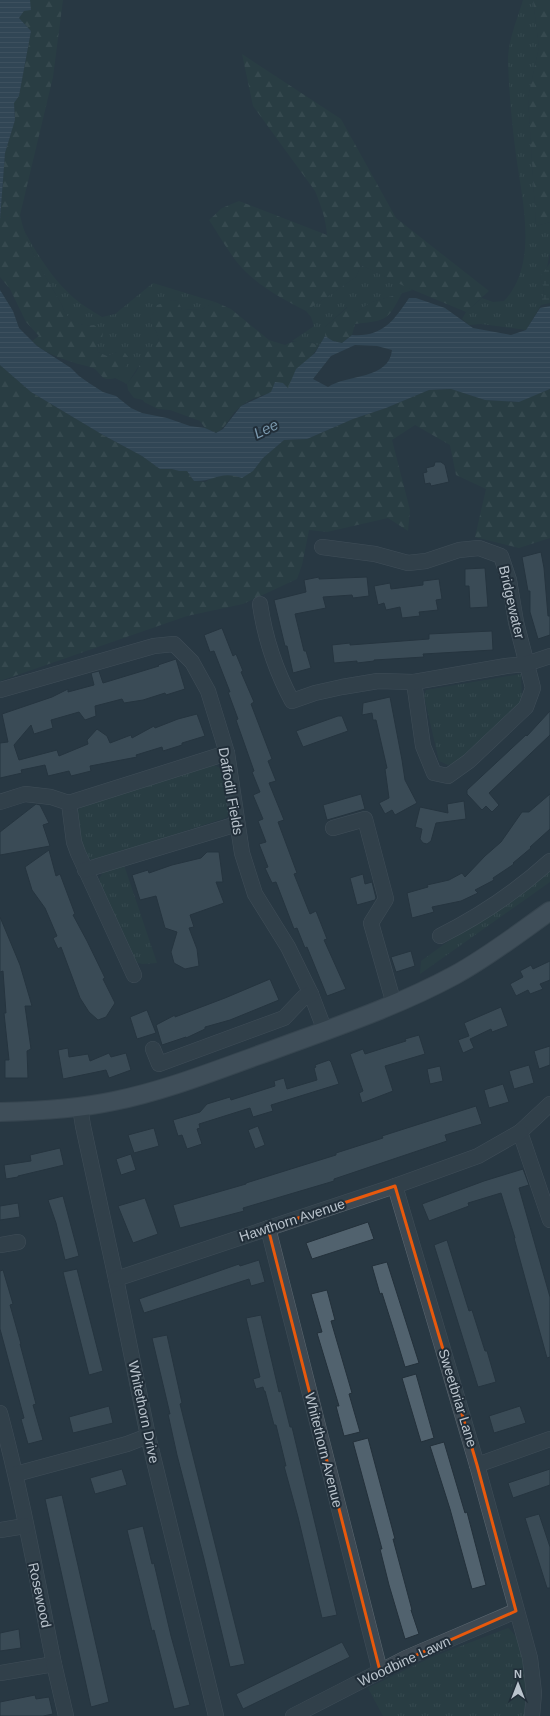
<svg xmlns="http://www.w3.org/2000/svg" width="550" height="1716" font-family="Arial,sans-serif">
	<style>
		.grass { fill: url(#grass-tufts) }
		.forest { fill: url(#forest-firs) }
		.wetland { fill: url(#wetland-marsh) }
		.water { fill: url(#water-rules); fill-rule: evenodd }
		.building { fill: #51626e; stroke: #23303a }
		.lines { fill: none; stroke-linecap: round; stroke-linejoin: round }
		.minor-casing { stroke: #5b6770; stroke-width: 16 }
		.major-casing { stroke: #49555f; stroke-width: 20 }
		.minor { stroke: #3d4953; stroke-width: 15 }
		.major { stroke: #5b6973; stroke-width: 18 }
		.marked { fill: none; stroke: #e8590c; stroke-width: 3; stroke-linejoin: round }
		.labels { text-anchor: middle; stroke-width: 4; stroke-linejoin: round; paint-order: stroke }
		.street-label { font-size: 14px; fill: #bac4cd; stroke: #212e39 }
		.water-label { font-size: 15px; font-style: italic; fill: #7b99ae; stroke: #212e39 }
	</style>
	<defs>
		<pattern id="grass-tufts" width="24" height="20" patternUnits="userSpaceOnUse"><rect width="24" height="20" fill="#2a4443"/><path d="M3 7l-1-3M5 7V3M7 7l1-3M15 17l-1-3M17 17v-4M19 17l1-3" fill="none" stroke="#475d5d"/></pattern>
		<pattern id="forest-firs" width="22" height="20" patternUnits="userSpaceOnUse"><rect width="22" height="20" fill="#2a4443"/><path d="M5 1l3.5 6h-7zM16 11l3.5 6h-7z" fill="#475d5d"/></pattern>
		<pattern id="wetland-marsh" width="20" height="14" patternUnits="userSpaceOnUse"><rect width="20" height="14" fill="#2a4443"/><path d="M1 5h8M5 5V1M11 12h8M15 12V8" fill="none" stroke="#475d5d"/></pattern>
		<pattern id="water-rules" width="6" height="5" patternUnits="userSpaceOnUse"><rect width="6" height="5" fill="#3d576a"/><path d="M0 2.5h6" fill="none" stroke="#576e7e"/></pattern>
	</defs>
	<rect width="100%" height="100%" fill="#283843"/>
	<g class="grass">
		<path d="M523 0H533L539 47 528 98 536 226 550 222V252L547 267 540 277 544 289 541 305 526 330 481 324 469 325 462 319 466 312 482 298 493 302 504 301C539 264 522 200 516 155 512 125 509 92 508 61 508 40 517 20 523 0Z"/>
		<path d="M23 229C37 254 53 280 74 298 83 306 93 311 102 317L115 314 153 283 215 302 202 309 182 310 178 301 172 300 157 306 150 320 157 333 159 341C144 355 138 368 127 384L115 378 119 376 117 352 107 356 98 352 97 344 102 339 94 325C79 327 66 321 62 305L37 262Z"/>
		<path d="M361 265 413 290 372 302 356 312 347 307 325 327V336L319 346 310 342 292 341 314 326 311 317 306 311 356 277Z"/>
		<path d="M521 674 522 703 456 763 448 765 439 761 424 696 426 690Z"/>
		<path d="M214 765 224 770 230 814 225 818 96 860C78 862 78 823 77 811L83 806Z"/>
		<path d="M124 865 157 963 142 964 132 961 97 883 103 872Z"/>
		<path d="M550 867V882L420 974 421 961Z"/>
		<path d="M508 1628C530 1646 527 1690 526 1716H383L368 1688 432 1657Z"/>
	</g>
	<g class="forest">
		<path d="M30 0H63L53 77 20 215C27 248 45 276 62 305 66 321 79 327 94 325L103 332 102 339 97 344 98 352 107 356 117 352 125 353 129 358C126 368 121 379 110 379 100 380 100 371 93 368 86 365 79 365 72 362 59 358 41 351 32 341L39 336 26 322 10 289 0 277V220L5 153 15 120 14 103 19 96 31 31 19 18 24 11Z"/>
		<path d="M533 0H550V222L536 226 528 98 539 47Z"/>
		<path d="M242 54 341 119 396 218 489 291 466 312 406 287 361 265 356 277 306 311C283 299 260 287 242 268 230 255 219 235 209 220L222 208 239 201 327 235C326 219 321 206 315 191L253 106Z"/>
		<path d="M402 293C387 322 387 320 355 324L352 335 342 343 333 341 325 336V327L348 307 356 312 372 302Z"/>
		<path d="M172 300 178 301 182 310 202 309 215 302 231 309 269 340 285 345C296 339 307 340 319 346L288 388C273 392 254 396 241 406 230 414 228 426 216 433L205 428 200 421 170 410 158 409 144 402 143 400 134 398 128 390 127 384 136 372 146 353 159 341 157 333 150 320 157 305Z"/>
		<path d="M0 365 31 392 103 435 142 456 160 469H172L179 471H187L194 481 205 482 216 476 253 471 263 458 284 440 307 439 353 419 386 408 429 390 451 389 485 400 518 402 550 389V538L519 548 475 537 486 489 456 475 450 445 415 425 392 440 410 510 408 531 388 518 327 532 309 530 302 565 297 579 243 604 187 616 0 681Z"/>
	</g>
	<path class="wetland" d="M550 263V303L541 305 544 289 540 277Z"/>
	<g class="water">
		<path d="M0 0H30L31 10 24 11 19 18 31 31 19 96 14 103 15 120 5 153 0 220Z"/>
		<path d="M0 290 13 311 19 328 37 346 71 368 79 376 89 383 103 392 116 396 131 408 142 413 167 418 190 426 205 428 216 433 223 429 241 406 271 392 275 382 283 383 288 388 296 369 315 353 325 336 333 341 342 343 352 335C382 337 393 322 409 298H416L445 308 473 328 511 335 526 330 540 308 550 306V389L519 402 485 400 451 389 429 390 386 408 353 419 307 439 284 440 263 458 253 471 242 478C220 470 214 482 194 481L187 471H179L172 469H160L142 456 103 435 31 392 0 365ZM355 345 377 346 392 350C389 380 347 374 328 387L313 379 331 356Z"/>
	</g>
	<g class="building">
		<path d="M435 462H441L445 465 449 482 431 486 430 483 425 484 423 473 427 472 426 468 434 466Z"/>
		<path d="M541 552 544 568 548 616H550V635L538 639 530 612V591H528L522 557Z"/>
		<path d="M485 568 488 607 470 608 469 586H465V569Z"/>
		<path d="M319 577V579L367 577 369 596 353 598 352 595 323 597 326 608 295 614 304 651H306L311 668 293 673 287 646H285L274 600 306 592 304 580Z"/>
		<path d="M439 579 442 599 436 600 438 610 419 612 420 616 402 618 400 607 386 610 384 603 378 605 374 586 390 583 391 589 423 585V581Z"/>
		<path d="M222 628 233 656 236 654 243 671 241 672 254 702 251 704 272 759 268 761 276 781 269 783 284 820 278 822 297 873 294 874 310 914 316 911 327 939 324 940 346 989 327 996 307 947 305 948 297 928 294 929 276 882 272 883 265 868 268 867 259 844 266 842 258 821 263 819 253 795 260 792 252 772 254 771 236 720 238 719 228 692H230L214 651 210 652 204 635Z"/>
		<path d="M492 631 493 650 423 654 424 657 374 660V661L357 663V661L334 663 332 645 350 643V645L429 639V634Z"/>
		<path d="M176 659 185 689 166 695 165 693 143 700 124 703 122 699 95 706 96 716 85 720 79 712 51 720 53 728 34 734 31 725 14 745 19 760 57 750 59 756 88 744 87 740 97 729 107 736 110 743 131 735 132 738 154 726 155 728 178 719 197 714 205 736 182 743V745L163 751 162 747 136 755 137 757 90 766 91 771 71 776 69 771 48 776 45 765 21 770 22 773 0 778V743L8 742 2 714 52 697 68 689V692L94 685 91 673 99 671 103 683 159 666 158 665Z"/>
		<path d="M390 697 402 760 405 780 417 803 395 815 392 810 385 814 379 803 389 798 385 769 387 768 376 720H373L372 713 362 715 363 703Z"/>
		<path d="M550 711V735L489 793 499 805 492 812 486 806 482 810 467 794V790L526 735 527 736Z"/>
		<path d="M338 716H342L348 731 303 747 296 731Z"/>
		<path d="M361 794 365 809 327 820 323 805Z"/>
		<path d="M550 794V829L530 847 531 848 513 863 514 864 493 878 494 880 475 890 478 893 461 901 432 907 434 912 412 918 407 893 428 887 427 885 449 880 462 873 465 877 485 856 501 842 522 812H529Z"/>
		<path d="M464 801 466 819 436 823 431 841 427 844 423 843 420 839 422 829 415 827 420 807 448 813 447 804Z"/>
		<path d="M36 804 40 805 49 823 43 825 50 846 0 855V832Z"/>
		<path d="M49 850 56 876 60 874 75 914 73 915 87 941 105 978 103 979 115 1003 106 1017 98 1020 89 1012 80 998 61 947 58 949 53 938 57 936 45 908 32 890 25 867Z"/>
		<path d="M207 852H219L223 882H216L224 903 190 915 194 927 189 928 197 949 199 966 185 969 174 963 171 952 177 932 165 928 156 896 140 900 132 875 148 870 149 873 172 865 201 858Z"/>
		<path d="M363 874 365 884 372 882 376 898 375 900 357 905 350 878Z"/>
		<path d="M0 917 20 965 32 1006H25L31 1049 27 1051 28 1078H5V1060H9L4 1013H6L3 971 0 972Z"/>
		<path d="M411 951 415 966 396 972 391 957Z"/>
		<path d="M550 961V980L540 984 543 989 530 994 528 990 516 996 510 984 523 977 520 971 531 965 533 969Z"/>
		<path d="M270 979 279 1000 230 1020 205 1027V1029L186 1038V1037L162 1045 156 1025 175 1015V1017L225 998Z"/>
		<path d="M501 1007 508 1026 492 1032 491 1029 470 1039 474 1048 463 1053 458 1040 469 1036 464 1023Z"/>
		<path d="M147 1010 156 1033 137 1039 130 1017Z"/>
		<path d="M419 1035 425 1054 385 1066 393 1091 362 1103 359 1093 363 1091 350 1054 363 1049 365 1054 406 1041 405 1039Z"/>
		<path d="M550 1046V1065L539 1069 534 1051Z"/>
		<path d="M68 1048 69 1057 88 1054 90 1061 109 1053 111 1057 126 1053 131 1070 109 1078 106 1070 63 1079 58 1050Z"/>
		<path d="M329 1060 331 1062 339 1084 271 1105 273 1111 253 1117 250 1108 199 1124 200 1128 197 1129 202 1144 187 1149 182 1135 178 1136 173 1120 200 1112 207 1104 230 1097 231 1100 275 1086 274 1081 284 1078 287 1089 317 1080 314 1068 316 1067 315 1065Z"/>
		<path d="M529 1065 534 1083 514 1089 509 1071Z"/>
		<path d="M440 1066 443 1081 430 1084 427 1069Z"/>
		<path d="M503 1084 509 1102 489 1108 484 1090Z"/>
		<path d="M476 1106 482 1124 445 1135 447 1141 334 1179V1181L243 1208 244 1211 180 1228 173 1205 246 1184V1183L336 1155V1153L383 1138 382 1136Z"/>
		<path d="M258 1126 265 1145 255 1149 248 1130Z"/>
		<path d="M154 1128 159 1146 134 1153 128 1135Z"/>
		<path d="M60 1148 64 1165 18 1176V1177L6 1179 4 1165 31 1161 30 1155Z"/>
		<path d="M131 1154 136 1170 121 1175 116 1159Z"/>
		<path d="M523 1169 529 1185 519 1188 550 1297V1357L547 1358 514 1238H515L501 1193 468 1203 469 1206 429 1221 422 1204 484 1181Z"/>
		<path d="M63 1196 79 1256 65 1260 56 1223 48 1200Z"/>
		<path d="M145 1198 158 1234 133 1243 118 1206Z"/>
		<path d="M18 1203 20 1217 0 1220V1206Z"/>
		<path d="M368 1222 374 1239 312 1259 306 1243Z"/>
		<path d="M447 1240 469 1311 472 1310 485 1351H487L496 1382 478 1387 434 1245Z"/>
		<path d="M259 1260 265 1282 251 1286 249 1279 144 1313 139 1299 239 1264 240 1266Z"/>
		<path d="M387 1262 419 1363 405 1367 394 1331 382 1293 380 1294 372 1266Z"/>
		<path d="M77 1269 103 1371 89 1375 63 1272Z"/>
		<path d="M3 1270 13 1304 10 1305 21 1344H20L36 1404 33 1405 43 1440 28 1444 21 1419 24 1418 0 1329V1271Z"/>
		<path d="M327 1290 335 1320 331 1321 352 1393 349 1394 360 1432 344 1436 336 1406H339L317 1333 322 1332 311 1294Z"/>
		<path d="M261 1315 279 1392 281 1391 290 1427H292L337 1615 322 1618 298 1517 284 1466H286L276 1425H274L265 1391H264L263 1387 256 1389 253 1379 260 1377 246 1318Z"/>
		<path d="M167 1335 182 1403 180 1404 245 1664 230 1667 204 1559 177 1455 168 1414H170L152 1338Z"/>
		<path d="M416 1374 434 1438 421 1442 402 1378Z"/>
		<path d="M109 1406 113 1423 73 1433 69 1417Z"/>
		<path d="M520 1406 526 1423 494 1433 489 1416Z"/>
		<path d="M368 1438 395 1539H393L412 1610H411L419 1634 405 1639 389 1585 380 1549H382L353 1442Z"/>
		<path d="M444 1442 465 1513 467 1512 486 1585 472 1589 450 1509 430 1446Z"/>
		<path d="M122 1469 127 1485 95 1494 90 1478Z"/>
		<path d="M550 1469V1485L513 1498 508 1483Z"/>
		<path d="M62 1495 109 1702 91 1707 45 1499Z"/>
		<path d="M539 1514 550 1547V1588H547L525 1518Z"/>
		<path d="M143 1526 152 1564 154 1563 171 1636 190 1705 174 1709 154 1630 152 1631 127 1530Z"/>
		<path d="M19 1629 21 1648 0 1651V1633Z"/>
		<path d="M342 1642 350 1657 243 1709 236 1694Z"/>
		<path d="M35 1695 36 1699 49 1697 53 1714 43 1716H0V1702Z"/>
	</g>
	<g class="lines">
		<g class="minor-casing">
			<g id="minor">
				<path d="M322 547 375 554 408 563 426 561 459 550 479 548 501 556 509 580 516 622 533 688 526 707 469 761 448 776 434 773 423 746 414 682"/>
				<path d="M260 604C265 639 276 671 292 701L315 693 342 687 378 681 414 682 506 666 526 664 550 656"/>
				<path d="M0 690 154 646 174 644 192 662 208 691 227 753 242 853 255 894 288 947 311 994 325 1031"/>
				<path d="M0 802 25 794 51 797 69 803 74 842 78 853 134 975"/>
				<path d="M69 803 227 753"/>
				<path d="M333 828 365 819 386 899 371 923 394 1004"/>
				<path d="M85 870 237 824"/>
				<path d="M440 936C480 916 517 891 550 861"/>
				<path d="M153 1049 159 1064 284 1018 304 997 311 994"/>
				<path d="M550 1104 520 1132 550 1220"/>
				<path d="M80 1107 83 1126 116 1279 148 1436 216 1716"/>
				<path d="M395 1186 477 1465 530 1658 534 1693 532 1716"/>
				<path d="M268 1228 380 1671"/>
				<path d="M0 1245 18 1242"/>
				<path d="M116 1279 395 1186 478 1156 520 1132"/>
				<path d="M0 1413C22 1495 37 1580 54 1664L0 1673"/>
				<path d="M477 1465 550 1439"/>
				<path d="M16 1474 127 1444 148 1436"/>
				<path d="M0 1530 25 1526"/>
				<path d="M54 1664 66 1716"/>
				<path d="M293 1716 406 1658 516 1611"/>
			</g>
		</g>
		<g class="major-casing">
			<path id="major" d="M0 1112C38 1111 77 1109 114 1101 168 1090 219 1069 270 1051 332 1028 396 1007 455 975 488 957 519 933 550 911"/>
		</g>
		<use href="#minor" class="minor"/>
		<use href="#major" class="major"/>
	</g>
	<path d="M0 0H550V1716H0ZM395 1186 477 1465 516 1611 380 1671 268 1228Z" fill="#283843" fill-opacity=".55" fill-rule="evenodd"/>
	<path class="marked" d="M395 1186 477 1465 516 1611 380 1671 268 1228Z"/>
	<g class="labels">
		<g class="street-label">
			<text transform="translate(512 602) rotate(77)" y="5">Bridgewater</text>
			<text transform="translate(231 791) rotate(80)" y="5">Daffodil Fields</text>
			<text transform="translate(292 1220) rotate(-18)" y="5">Hawthorn Avenue</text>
			<text transform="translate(458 1398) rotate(73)" y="5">Sweetbriar Lane</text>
			<text transform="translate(144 1412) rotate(78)" y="5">Whitethorn Drive</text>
			<text transform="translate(324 1450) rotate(76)" y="5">Whitethorn Avenue</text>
			<text transform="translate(40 1595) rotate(78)" y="5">Rosewood</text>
			<text transform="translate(404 1661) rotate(-25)" y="5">Woodbine Lawn</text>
		</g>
		<g class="water-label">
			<text transform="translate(266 429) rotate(-26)" y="5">Lee</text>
		</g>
	</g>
	<g transform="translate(518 1684)" stroke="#212e39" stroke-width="3" paint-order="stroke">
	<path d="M0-3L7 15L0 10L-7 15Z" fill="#bac4cd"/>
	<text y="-6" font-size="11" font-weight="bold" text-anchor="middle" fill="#bac4cd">N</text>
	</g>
</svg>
